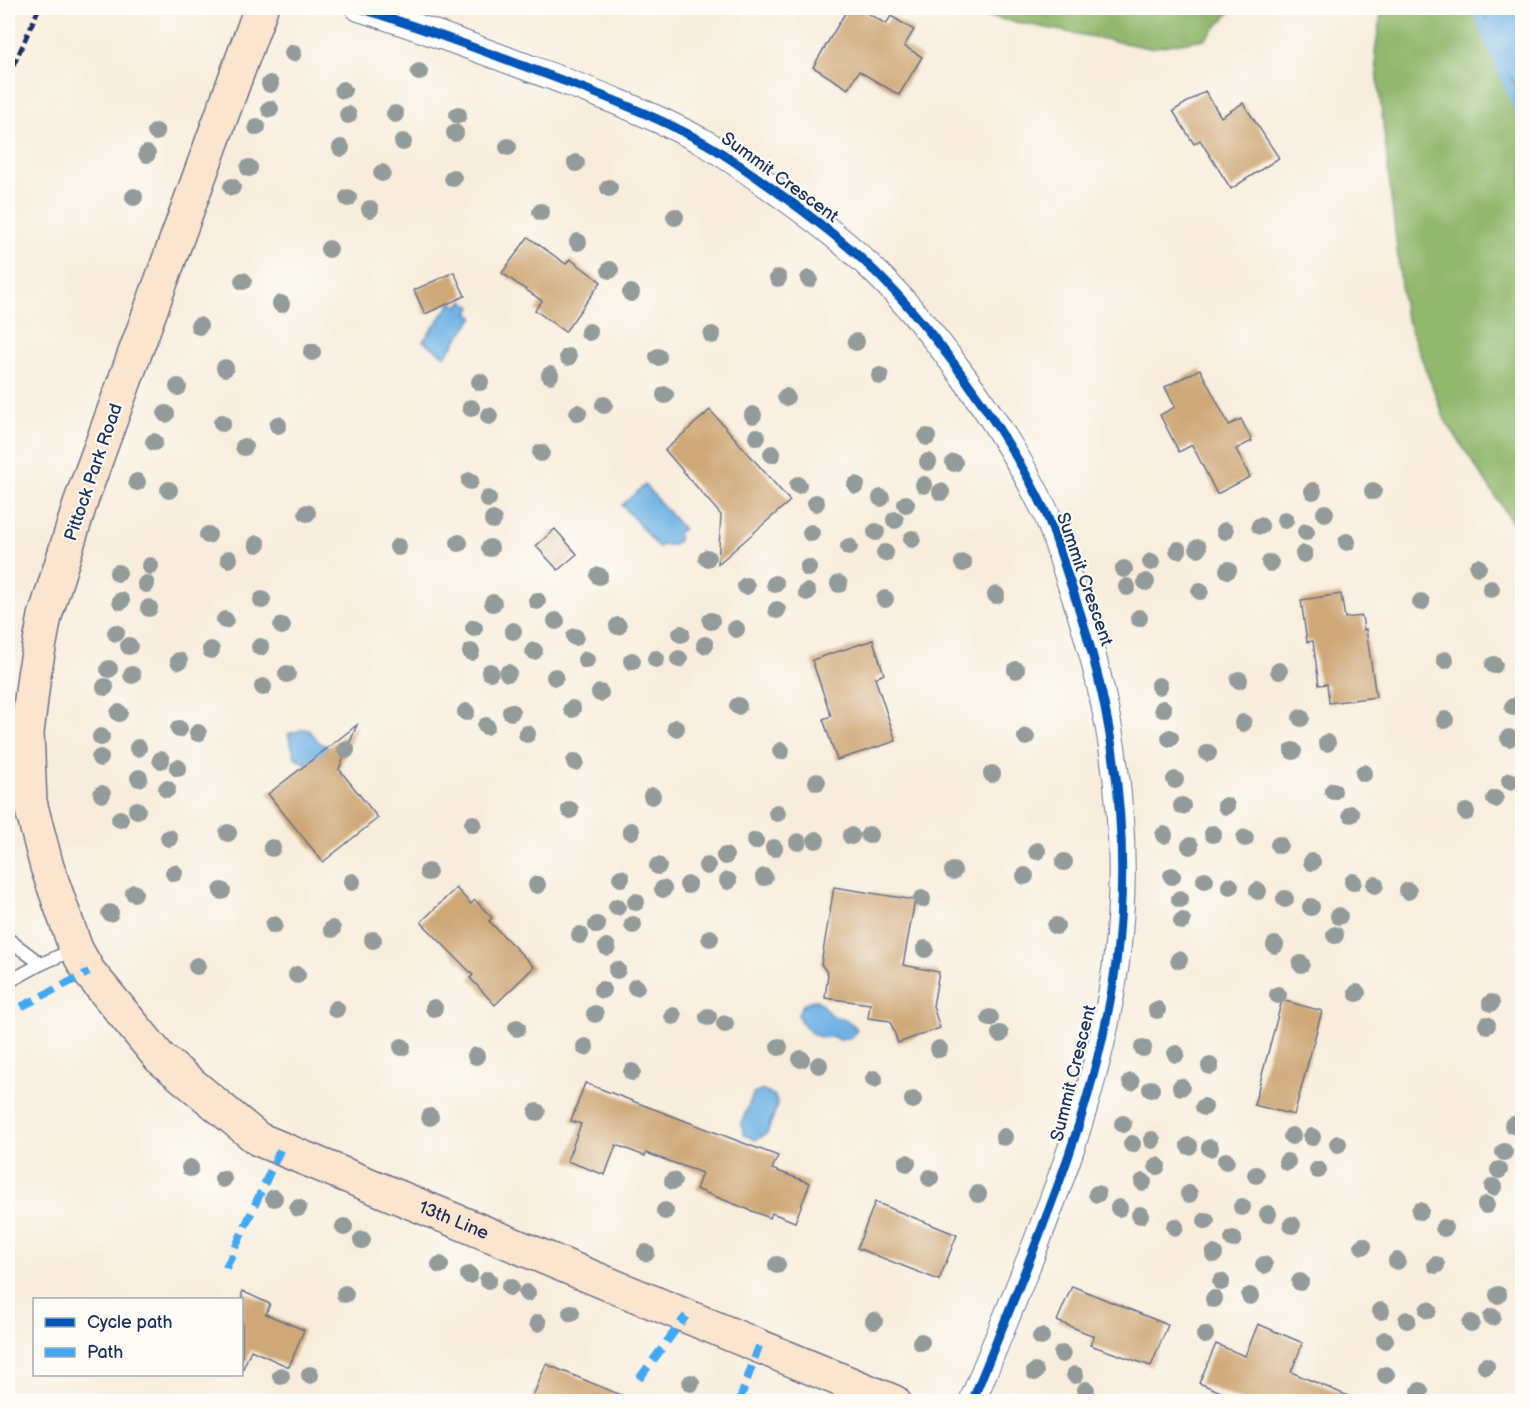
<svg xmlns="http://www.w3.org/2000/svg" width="1530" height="1409" font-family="'Balsamiq Sans',sans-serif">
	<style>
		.forest { fill: #92b86d; stroke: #567466; stroke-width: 1.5 }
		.water { fill: #6fb2e4; stroke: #4570a1; stroke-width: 1.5 }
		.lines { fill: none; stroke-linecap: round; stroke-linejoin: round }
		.stream { stroke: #6fb2e4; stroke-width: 9 }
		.building { fill: #cfa878 }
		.lane-casing { stroke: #68728a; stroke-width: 15 }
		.street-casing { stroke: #68728a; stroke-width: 28 }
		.secondary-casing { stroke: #68728a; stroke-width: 36 }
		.lane { stroke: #fff; stroke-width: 12 }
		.street { stroke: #fff; stroke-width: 26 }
		.secondary { stroke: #fce5cf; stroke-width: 33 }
		.rail { stroke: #1b2f5e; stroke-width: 4.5; stroke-dasharray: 9 4.5; stroke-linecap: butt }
		.quiet { stroke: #3fa9f5; stroke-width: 8; stroke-dasharray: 15 8; stroke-linecap: butt }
		.cycleway-casing { stroke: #fdfcf7; stroke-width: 13 }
		.cycleway { stroke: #0057b8; stroke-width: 9 }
		.tree { fill: #949c9b }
		.labels { text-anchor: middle; stroke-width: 4.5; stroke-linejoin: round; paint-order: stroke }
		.street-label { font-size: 18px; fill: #1b2f5e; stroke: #fdfcf7 }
	</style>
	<rect width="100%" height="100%" fill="#fdfcf7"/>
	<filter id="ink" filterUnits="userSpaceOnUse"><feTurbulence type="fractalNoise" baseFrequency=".0167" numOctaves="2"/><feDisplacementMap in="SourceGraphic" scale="12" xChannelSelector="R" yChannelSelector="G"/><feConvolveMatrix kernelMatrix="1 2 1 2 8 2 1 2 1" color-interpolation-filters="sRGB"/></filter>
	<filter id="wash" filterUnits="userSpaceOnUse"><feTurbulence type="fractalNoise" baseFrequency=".008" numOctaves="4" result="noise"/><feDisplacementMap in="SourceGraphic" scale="24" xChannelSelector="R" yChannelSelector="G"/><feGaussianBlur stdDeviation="1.35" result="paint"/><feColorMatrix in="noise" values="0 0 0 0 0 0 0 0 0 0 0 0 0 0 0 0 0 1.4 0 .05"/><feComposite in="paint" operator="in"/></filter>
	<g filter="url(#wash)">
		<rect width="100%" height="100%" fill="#f8eddc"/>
		<g class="forest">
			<path d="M944 8H1234L1205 39 1150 48Z"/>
			<path d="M1382 8H1486L1487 41 1522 95V537L1445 420 1404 312 1375 52Z"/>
		</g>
		<g class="water">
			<path d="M1486 8H1522V95L1487 41Z"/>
			<path d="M463 301 472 307 468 313 474 317 445 356 423 341 452 302 458 306Z"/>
			<path d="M645 485 683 529 678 532 679 539 674 545H662L659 548 622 505Z"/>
			<path d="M305 729 309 730 320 743 335 751 314 768 295 757 288 734Z"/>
			<path d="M816 1000C823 1003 824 1009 830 1014 840 1020 849 1018 857 1029L852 1038 840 1040 831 1036C818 1042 803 1028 798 1015 801 1005 805 1001 816 1000Z"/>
			<path d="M763 1090 774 1095 778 1104 767 1133 756 1140 744 1135 741 1124 753 1094Z"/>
		</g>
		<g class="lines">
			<path class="stream" d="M1476 8 1522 118"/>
		</g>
		<g id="blocks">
			<g class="building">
				<path d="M848 8H858L886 24 891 16 914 30 904 46 922 57 899 95 859 71 848 89 813 67Z"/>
				<path d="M1205 91 1221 117 1243 103 1279 158 1231 189 1200 140 1194 144 1173 111Z"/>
				<path d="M528 237 566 264 570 259 601 282 565 332 535 310 542 301 502 273Z"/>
				<path d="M454 272 465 296 425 314 414 290Z"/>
				<path d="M1200 369 1229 425 1241 419 1252 441 1236 449 1250 477 1217 494 1192 445 1179 452 1160 415 1175 407 1165 387Z"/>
				<path d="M710 410 790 501 718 564 721 515 665 450Z"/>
				<path d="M555 529 577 554 558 570 536 546Z"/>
				<path d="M1341 594 1345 618 1362 616 1364 630 1366 629 1376 697 1329 703 1327 684 1319 685 1313 641 1307 642 1301 600Z"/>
				<path d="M873 640 884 674 875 678 896 741 837 760 823 719 831 716 812 660Z"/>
				<path d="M357 725 339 769 378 818 323 862 268 794Z"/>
				<path d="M834 887 915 900 903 965 939 972 933 1006 940 1028 898 1043 890 1021 868 1018 870 1004 825 998 828 974 821 964Z"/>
				<path d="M456 888 471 904 475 900 492 918 489 921 534 967 495 1005 470 978 473 975 421 922Z"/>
				<path d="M1282 1000 1322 1011 1294 1115 1254 1105Z"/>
				<path d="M585 1083 778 1156 772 1169 810 1183 795 1222 772 1213 770 1218 696 1189 702 1173 646 1153 645 1156 616 1145 605 1175 567 1161 581 1124 571 1121Z"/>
				<path d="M875 1202 957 1235 939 1280 857 1248Z"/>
				<path d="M1072 1286 1168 1325 1151 1366 1090 1345 1094 1336 1057 1321Z"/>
				<path d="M242 1291 270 1304 266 1314 304 1330 289 1367 251 1350 242 1371Z"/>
				<path d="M1258 1324 1303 1343 1291 1372 1360 1401H1243L1199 1383 1216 1344 1245 1356Z"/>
				<path d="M546 1364 635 1401H531Z"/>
			</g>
		</g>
	</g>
	<g filter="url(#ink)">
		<use href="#blocks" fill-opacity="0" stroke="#68728a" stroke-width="1.5"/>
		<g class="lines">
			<g class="lane-casing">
				<g id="lane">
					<path d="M8 939 41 964 75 949"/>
					<path d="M8 982 41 964"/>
				</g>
			</g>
			<g class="street-casing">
				<path id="street" d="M359 8C414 25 467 45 521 65 583 88 647 111 705 143 731 158 755 176 780 194 809 215 839 237 865 262 931 323 1006 430 1045 511 1056 535 1063 563 1072 588 1114 710 1132 835 1116 963 1096 1116 1029 1259 972 1402"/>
			</g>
			<g class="secondary-casing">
				<g id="secondary">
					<path id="s1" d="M261 8 82 498 45 616 34 675 27 733 30 802 47 867 76 949 89 972 160 1058 258 1139 894 1402"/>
				</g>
			</g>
			<use href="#lane" class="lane"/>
			<use href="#street" class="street"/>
			<use href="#secondary" class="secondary"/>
			<path class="rail" d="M8 78 39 8"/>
			<g class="quiet">
				<path d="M8 1022 9 1013 89 972"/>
				<path d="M226 1268 281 1148"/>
				<path d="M639 1379 686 1316"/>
				<path d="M739 1402 759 1346"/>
			</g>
			<g class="cycleway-casing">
				<path id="cycleway" d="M359 8C414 25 467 45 521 65 583 88 647 111 705 143 731 158 755 176 780 194 809 215 839 237 865 262 931 323 1006 430 1045 511 1056 535 1063 563 1072 588 1114 710 1132 835 1116 963 1096 1116 1029 1259 972 1402"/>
			</g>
			<use href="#cycleway" class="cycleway"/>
		</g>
		<g class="tree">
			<circle cx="293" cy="53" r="9"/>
			<circle cx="419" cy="72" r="9"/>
			<circle cx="270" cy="84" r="9"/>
			<circle cx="343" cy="90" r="9"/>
			<circle cx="270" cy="109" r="9"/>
			<circle cx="395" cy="114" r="9"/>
			<circle cx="348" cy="115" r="9"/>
			<circle cx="458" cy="115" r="9"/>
			<circle cx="257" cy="127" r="9"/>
			<circle cx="156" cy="132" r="9"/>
			<circle cx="455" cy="133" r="9"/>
			<circle cx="403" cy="142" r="9"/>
			<circle cx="508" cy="147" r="9"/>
			<circle cx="341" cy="148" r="9"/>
			<circle cx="147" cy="154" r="9"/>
			<circle cx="576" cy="163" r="9"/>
			<circle cx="249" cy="168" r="9"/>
			<circle cx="382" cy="173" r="9"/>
			<circle cx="453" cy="178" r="9"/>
			<circle cx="232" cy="187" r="9"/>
			<circle cx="609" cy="188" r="9"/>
			<circle cx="134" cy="197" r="9"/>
			<circle cx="348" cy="198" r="9"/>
			<circle cx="370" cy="209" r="9"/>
			<circle cx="541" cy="212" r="9"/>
			<circle cx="675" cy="217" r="9"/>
			<circle cx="578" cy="242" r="9"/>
			<circle cx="329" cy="249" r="9"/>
			<circle cx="610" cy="270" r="9"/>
			<circle cx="778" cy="278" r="9"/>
			<circle cx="809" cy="279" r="9"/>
			<circle cx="243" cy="281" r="9"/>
			<circle cx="631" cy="293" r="9"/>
			<circle cx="281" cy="304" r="9"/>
			<circle cx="199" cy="326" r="9"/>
			<circle cx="589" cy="332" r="9"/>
			<circle cx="712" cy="335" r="9"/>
			<circle cx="856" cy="342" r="9"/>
			<circle cx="312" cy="352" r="9"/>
			<circle cx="568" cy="357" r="9"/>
			<circle cx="658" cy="357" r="9"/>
			<circle cx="225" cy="368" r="9"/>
			<circle cx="550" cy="375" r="9"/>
			<circle cx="880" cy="376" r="9"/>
			<circle cx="480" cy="382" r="9"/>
			<circle cx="178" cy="387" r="9"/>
			<circle cx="665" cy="395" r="9"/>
			<circle cx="786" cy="397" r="9"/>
			<circle cx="604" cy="405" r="9"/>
			<circle cx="471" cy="408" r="9"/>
			<circle cx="578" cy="413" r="9"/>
			<circle cx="166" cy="414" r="9"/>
			<circle cx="753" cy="415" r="9"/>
			<circle cx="489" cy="416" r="9"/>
			<circle cx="222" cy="423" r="9"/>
			<circle cx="278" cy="425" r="9"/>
			<circle cx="757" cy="437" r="9"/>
			<circle cx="927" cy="437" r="9"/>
			<circle cx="154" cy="442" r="9"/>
			<circle cx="244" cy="447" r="9"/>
			<circle cx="541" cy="453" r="9"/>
			<circle cx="772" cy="454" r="9"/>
			<circle cx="928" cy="462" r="9"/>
			<circle cx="954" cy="463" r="9"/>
			<circle cx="470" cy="481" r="9"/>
			<circle cx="137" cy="482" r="9"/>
			<circle cx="798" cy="485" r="9"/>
			<circle cx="856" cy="485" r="9"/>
			<circle cx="924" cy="485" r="9"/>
			<circle cx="169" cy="490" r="9"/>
			<circle cx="1313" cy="491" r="9"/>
			<circle cx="1373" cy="491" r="9"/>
			<circle cx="941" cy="492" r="9"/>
			<circle cx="881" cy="498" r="9"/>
			<circle cx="488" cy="499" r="9"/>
			<circle cx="816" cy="503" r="9"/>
			<circle cx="906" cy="504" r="9"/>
			<circle cx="307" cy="513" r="9"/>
			<circle cx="1325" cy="513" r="9"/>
			<circle cx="493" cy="520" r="9"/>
			<circle cx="895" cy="520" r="9"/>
			<circle cx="1285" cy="520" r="9"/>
			<circle cx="1260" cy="526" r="9"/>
			<circle cx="1225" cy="531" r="9"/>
			<circle cx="876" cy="532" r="9"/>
			<circle cx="1306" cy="532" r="9"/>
			<circle cx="811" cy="533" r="9"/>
			<circle cx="208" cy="535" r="9"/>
			<circle cx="912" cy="539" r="9"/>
			<circle cx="1347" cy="542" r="9"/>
			<circle cx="459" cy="543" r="9"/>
			<circle cx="257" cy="544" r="9"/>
			<circle cx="398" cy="547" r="9"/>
			<circle cx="849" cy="547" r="9"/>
			<circle cx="490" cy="548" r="9"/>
			<circle cx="1198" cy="548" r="9"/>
			<circle cx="1178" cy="550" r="9"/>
			<circle cx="885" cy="553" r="9"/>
			<circle cx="1304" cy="554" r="9"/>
			<circle cx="707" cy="558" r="9"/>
			<circle cx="229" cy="559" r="9"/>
			<circle cx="1151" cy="562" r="9"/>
			<circle cx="963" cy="563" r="9"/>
			<circle cx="1270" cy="563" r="9"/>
			<circle cx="150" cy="566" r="9"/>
			<circle cx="1478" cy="567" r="9"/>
			<circle cx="808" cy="568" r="9"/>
			<circle cx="1124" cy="569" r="9"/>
			<circle cx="1228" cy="570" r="9"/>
			<circle cx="118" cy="573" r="9"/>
			<circle cx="599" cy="576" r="9"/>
			<circle cx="1146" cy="582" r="9"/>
			<circle cx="146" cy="584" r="9"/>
			<circle cx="775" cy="584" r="9"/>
			<circle cx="839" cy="584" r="9"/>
			<circle cx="746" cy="586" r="9"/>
			<circle cx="1127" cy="587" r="9"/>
			<circle cx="1491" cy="589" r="9"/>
			<circle cx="1200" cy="591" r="9"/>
			<circle cx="807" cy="592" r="9"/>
			<circle cx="996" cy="595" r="9"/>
			<circle cx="885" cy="599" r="9"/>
			<circle cx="262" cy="600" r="9"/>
			<circle cx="121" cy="601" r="9"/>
			<circle cx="537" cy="601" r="9"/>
			<circle cx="1421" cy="602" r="9"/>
			<circle cx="493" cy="603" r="9"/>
			<circle cx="149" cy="608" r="9"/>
			<circle cx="777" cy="610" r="9"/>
			<circle cx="1139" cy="618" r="9"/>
			<circle cx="225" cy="620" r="9"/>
			<circle cx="556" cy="621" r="9"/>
			<circle cx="711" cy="621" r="9"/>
			<circle cx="282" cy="626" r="9"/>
			<circle cx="618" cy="626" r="9"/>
			<circle cx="474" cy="628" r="9"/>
			<circle cx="736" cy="629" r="9"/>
			<circle cx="513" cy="631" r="9"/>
			<circle cx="116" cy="633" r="9"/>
			<circle cx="681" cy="634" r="9"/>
			<circle cx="575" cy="637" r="9"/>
			<circle cx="705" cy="645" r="9"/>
			<circle cx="129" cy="646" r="9"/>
			<circle cx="260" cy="647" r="9"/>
			<circle cx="211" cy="650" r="9"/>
			<circle cx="534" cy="651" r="9"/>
			<circle cx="471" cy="652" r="9"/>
			<circle cx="656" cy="659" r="9"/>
			<circle cx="679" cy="659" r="9"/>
			<circle cx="586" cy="660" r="9"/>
			<circle cx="1445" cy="660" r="9"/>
			<circle cx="179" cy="661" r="9"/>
			<circle cx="632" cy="661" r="9"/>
			<circle cx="1494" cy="665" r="9"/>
			<circle cx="109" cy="669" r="9"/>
			<circle cx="1016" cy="670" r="9"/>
			<circle cx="1279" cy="671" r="9"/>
			<circle cx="490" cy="672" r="9"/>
			<circle cx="508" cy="673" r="9"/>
			<circle cx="287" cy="674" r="9"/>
			<circle cx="132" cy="675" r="9"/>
			<circle cx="555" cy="677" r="9"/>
			<circle cx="1239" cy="680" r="9"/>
			<circle cx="1159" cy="686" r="9"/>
			<circle cx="105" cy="687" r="9"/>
			<circle cx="263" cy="687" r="9"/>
			<circle cx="600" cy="693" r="9"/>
			<circle cx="738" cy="706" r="9"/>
			<circle cx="1513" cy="707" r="9"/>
			<circle cx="572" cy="709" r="9"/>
			<circle cx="1163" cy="709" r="9"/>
			<circle cx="466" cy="712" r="9"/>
			<circle cx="511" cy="712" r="9"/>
			<circle cx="119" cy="713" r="9"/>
			<circle cx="1301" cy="718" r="9"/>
			<circle cx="1445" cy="720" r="9"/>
			<circle cx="1243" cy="723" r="9"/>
			<circle cx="486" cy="726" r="9"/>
			<circle cx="676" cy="728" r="9"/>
			<circle cx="179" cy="729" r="9"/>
			<circle cx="198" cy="733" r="9"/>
			<circle cx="527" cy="734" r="9"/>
			<circle cx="101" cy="737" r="9"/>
			<circle cx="1026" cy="737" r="9"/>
			<circle cx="1170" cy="738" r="9"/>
			<circle cx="1509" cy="738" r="9"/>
			<circle cx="1327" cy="743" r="9"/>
			<circle cx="138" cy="748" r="9"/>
			<circle cx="346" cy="750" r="9"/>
			<circle cx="781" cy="751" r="9"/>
			<circle cx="1293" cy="751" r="9"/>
			<circle cx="1208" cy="753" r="9"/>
			<circle cx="100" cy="758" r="9"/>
			<circle cx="161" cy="760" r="9"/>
			<circle cx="575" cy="762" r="9"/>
			<circle cx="178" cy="768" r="9"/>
			<circle cx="1364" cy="773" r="9"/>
			<circle cx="992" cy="774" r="9"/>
			<circle cx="139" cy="778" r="9"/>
			<circle cx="1175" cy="780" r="9"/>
			<circle cx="1510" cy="781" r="9"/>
			<circle cx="817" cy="782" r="9"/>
			<circle cx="167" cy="789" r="9"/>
			<circle cx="1333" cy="791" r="9"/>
			<circle cx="102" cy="794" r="9"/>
			<circle cx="652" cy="796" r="9"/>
			<circle cx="1495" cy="799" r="9"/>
			<circle cx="1182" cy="806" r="9"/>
			<circle cx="1226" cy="806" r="9"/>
			<circle cx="137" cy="810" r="9"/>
			<circle cx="570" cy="810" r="9"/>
			<circle cx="1466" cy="812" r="9"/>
			<circle cx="777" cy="813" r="9"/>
			<circle cx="1351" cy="814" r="9"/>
			<circle cx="120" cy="819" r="9"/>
			<circle cx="473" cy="824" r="9"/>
			<circle cx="631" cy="831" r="9"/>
			<circle cx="228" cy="833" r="9"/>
			<circle cx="1213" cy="834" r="9"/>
			<circle cx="869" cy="835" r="9"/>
			<circle cx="1164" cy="835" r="9"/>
			<circle cx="851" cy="836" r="9"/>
			<circle cx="169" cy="838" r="9"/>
			<circle cx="1245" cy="838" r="9"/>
			<circle cx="816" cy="840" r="9"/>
			<circle cx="755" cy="841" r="9"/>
			<circle cx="798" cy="842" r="9"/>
			<circle cx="1279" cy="845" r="9"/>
			<circle cx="1190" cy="846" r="9"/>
			<circle cx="272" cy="848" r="9"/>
			<circle cx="774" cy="848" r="9"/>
			<circle cx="1037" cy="851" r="9"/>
			<circle cx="725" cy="856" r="9"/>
			<circle cx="1064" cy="862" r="9"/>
			<circle cx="1312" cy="862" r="9"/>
			<circle cx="658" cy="866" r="9"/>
			<circle cx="707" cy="866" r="9"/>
			<circle cx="953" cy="871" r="9"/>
			<circle cx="428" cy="872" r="9"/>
			<circle cx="174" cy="873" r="9"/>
			<circle cx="1025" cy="876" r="9"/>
			<circle cx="1172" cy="876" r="9"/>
			<circle cx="764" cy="877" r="9"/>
			<circle cx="621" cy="878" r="9"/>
			<circle cx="1205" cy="880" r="9"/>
			<circle cx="728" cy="881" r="9"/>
			<circle cx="352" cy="882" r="9"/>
			<circle cx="1353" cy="882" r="9"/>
			<circle cx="537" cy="885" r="9"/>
			<circle cx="688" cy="885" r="9"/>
			<circle cx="1375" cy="885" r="9"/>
			<circle cx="1230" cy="886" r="9"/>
			<circle cx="663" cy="889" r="9"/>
			<circle cx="222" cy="891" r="9"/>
			<circle cx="1258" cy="891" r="9"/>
			<circle cx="1408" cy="891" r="9"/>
			<circle cx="134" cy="893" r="9"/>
			<circle cx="922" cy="899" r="9"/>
			<circle cx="1180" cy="899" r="9"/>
			<circle cx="1285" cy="899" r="9"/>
			<circle cx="636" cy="902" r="9"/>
			<circle cx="617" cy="907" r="9"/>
			<circle cx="1311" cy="907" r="9"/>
			<circle cx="110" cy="913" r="9"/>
			<circle cx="1339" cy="916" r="9"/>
			<circle cx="1182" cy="921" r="9"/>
			<circle cx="274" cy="925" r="9"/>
			<circle cx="597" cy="925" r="9"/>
			<circle cx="633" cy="925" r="9"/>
			<circle cx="1056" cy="926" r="9"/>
			<circle cx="332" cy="929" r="9"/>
			<circle cx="580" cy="935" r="9"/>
			<circle cx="1335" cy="935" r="9"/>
			<circle cx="710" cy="938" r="9"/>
			<circle cx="373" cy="940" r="9"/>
			<circle cx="1275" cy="945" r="9"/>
			<circle cx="607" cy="947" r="9"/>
			<circle cx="925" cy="949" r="9"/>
			<circle cx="1179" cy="960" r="9"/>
			<circle cx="1301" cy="964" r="9"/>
			<circle cx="197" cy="966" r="9"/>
			<circle cx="617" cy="970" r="9"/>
			<circle cx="297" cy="975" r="9"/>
			<circle cx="636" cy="987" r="9"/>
			<circle cx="602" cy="990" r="9"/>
			<circle cx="1357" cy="993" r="9"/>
			<circle cx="1278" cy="995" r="9"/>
			<circle cx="1491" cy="1003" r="9"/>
			<circle cx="434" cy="1008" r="9"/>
			<circle cx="336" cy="1009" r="9"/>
			<circle cx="1157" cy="1010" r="9"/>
			<circle cx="595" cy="1014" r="9"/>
			<circle cx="673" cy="1016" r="9"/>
			<circle cx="708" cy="1017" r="9"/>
			<circle cx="990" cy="1018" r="9"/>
			<circle cx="725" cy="1024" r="9"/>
			<circle cx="1487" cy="1025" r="9"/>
			<circle cx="517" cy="1028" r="9"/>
			<circle cx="1000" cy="1034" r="9"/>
			<circle cx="402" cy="1047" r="9"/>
			<circle cx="585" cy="1047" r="9"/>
			<circle cx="779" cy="1047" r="9"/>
			<circle cx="1143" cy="1048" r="9"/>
			<circle cx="939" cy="1049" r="9"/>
			<circle cx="1176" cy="1054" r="9"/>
			<circle cx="476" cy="1056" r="9"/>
			<circle cx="801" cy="1059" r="9"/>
			<circle cx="819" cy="1065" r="9"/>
			<circle cx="1210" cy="1066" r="9"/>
			<circle cx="632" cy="1072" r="9"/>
			<circle cx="874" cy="1079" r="9"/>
			<circle cx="1131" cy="1082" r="9"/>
			<circle cx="1181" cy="1087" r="9"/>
			<circle cx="1151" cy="1089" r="9"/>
			<circle cx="913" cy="1100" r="9"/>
			<circle cx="1204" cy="1107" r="9"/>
			<circle cx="537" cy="1112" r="9"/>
			<circle cx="430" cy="1117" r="9"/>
			<circle cx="1123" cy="1124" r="9"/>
			<circle cx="1513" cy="1125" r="9"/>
			<circle cx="1292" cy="1136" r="9"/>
			<circle cx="1004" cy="1137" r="9"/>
			<circle cx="1312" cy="1137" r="9"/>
			<circle cx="1152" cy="1140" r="9"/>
			<circle cx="1132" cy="1144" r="9"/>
			<circle cx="1338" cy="1144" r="9"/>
			<circle cx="1189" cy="1146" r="9"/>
			<circle cx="1210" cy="1148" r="9"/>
			<circle cx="1504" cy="1152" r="9"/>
			<circle cx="1226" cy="1161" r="9"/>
			<circle cx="1287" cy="1162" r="9"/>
			<circle cx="907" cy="1163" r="9"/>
			<circle cx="1157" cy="1166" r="9"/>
			<circle cx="190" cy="1168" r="9"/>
			<circle cx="1318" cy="1170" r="9"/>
			<circle cx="1499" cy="1170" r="9"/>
			<circle cx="1256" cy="1175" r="9"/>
			<circle cx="930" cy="1178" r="9"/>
			<circle cx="223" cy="1179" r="9"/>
			<circle cx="673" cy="1181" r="9"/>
			<circle cx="1143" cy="1182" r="9"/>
			<circle cx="1493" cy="1187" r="9"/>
			<circle cx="978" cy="1194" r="9"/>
			<circle cx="1097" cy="1194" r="9"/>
			<circle cx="1189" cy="1194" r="9"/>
			<circle cx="274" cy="1198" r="9"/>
			<circle cx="1486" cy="1205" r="9"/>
			<circle cx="1242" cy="1207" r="9"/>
			<circle cx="298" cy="1208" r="9"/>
			<circle cx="1119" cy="1208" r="9"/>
			<circle cx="665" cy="1211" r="9"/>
			<circle cx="1420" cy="1211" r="9"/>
			<circle cx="1268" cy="1214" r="9"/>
			<circle cx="1140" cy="1215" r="9"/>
			<circle cx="1206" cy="1221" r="9"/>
			<circle cx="1292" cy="1225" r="9"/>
			<circle cx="344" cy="1227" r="9"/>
			<circle cx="1175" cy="1227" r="9"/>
			<circle cx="1444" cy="1228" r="9"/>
			<circle cx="1233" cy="1239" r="9"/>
			<circle cx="362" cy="1240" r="9"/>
			<circle cx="1363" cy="1246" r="9"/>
			<circle cx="646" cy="1253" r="9"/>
			<circle cx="1214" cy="1254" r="9"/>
			<circle cx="1397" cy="1261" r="9"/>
			<circle cx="440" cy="1265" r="9"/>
			<circle cx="777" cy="1265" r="9"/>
			<circle cx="1264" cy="1265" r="9"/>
			<circle cx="1436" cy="1265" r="9"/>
			<circle cx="469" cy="1275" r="9"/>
			<circle cx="488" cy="1280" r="9"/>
			<circle cx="1221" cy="1282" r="9"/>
			<circle cx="1300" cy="1282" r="9"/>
			<circle cx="510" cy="1287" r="9"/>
			<circle cx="527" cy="1293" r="9"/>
			<circle cx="345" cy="1294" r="9"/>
			<circle cx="1498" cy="1295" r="9"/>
			<circle cx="1250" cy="1296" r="9"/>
			<circle cx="1214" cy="1299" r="9"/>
			<circle cx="1428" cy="1310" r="9"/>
			<circle cx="1381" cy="1311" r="9"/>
			<circle cx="571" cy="1313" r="9"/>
			<circle cx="1492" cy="1317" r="9"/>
			<circle cx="1407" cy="1320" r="9"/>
			<circle cx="874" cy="1321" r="9"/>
			<circle cx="538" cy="1323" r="9"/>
			<circle cx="1471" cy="1323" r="9"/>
			<circle cx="1205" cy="1335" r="9"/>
			<circle cx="1041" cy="1337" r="9"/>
			<circle cx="1385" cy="1340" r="9"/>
			<circle cx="921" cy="1342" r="9"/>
			<circle cx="1062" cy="1354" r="9"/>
			<circle cx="1486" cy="1366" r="9"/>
			<circle cx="1035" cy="1372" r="9"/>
			<circle cx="310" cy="1375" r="9"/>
			<circle cx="1075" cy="1375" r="9"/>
			<circle cx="1386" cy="1375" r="9"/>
			<circle cx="281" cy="1376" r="9"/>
			<circle cx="691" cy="1383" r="9"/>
			<circle cx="1086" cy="1390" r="9"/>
			<circle cx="1420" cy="1391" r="9"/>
		</g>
	</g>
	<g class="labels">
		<g class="street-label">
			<text transform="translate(780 177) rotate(36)" y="6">Summit Crescent</text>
			<text transform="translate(93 472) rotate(-71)" y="6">Pittock Park Road</text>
			<text transform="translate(1085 579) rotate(71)" y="6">Summit Crescent</text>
			<text transform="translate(1073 1073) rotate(-76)" y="6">Summit Crescent</text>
			<text dy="6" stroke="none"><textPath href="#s1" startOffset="1464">13th Line</textPath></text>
		</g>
	</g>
	<rect width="1530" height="1409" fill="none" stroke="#fdfcf7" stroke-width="30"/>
	<rect x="33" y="1298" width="210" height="78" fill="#fdfcf7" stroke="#a3aaba" stroke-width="1.5"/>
	<rect x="45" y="1318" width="30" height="9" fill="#0057b8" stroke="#a3aaba" stroke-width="1.5"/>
	<text x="87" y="1328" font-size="18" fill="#1b2f5e">Cycle path</text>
	<rect x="45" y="1348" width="30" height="9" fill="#3fa9f5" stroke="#a3aaba" stroke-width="1.5"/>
	<text x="87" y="1358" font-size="18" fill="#1b2f5e">Path</text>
</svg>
